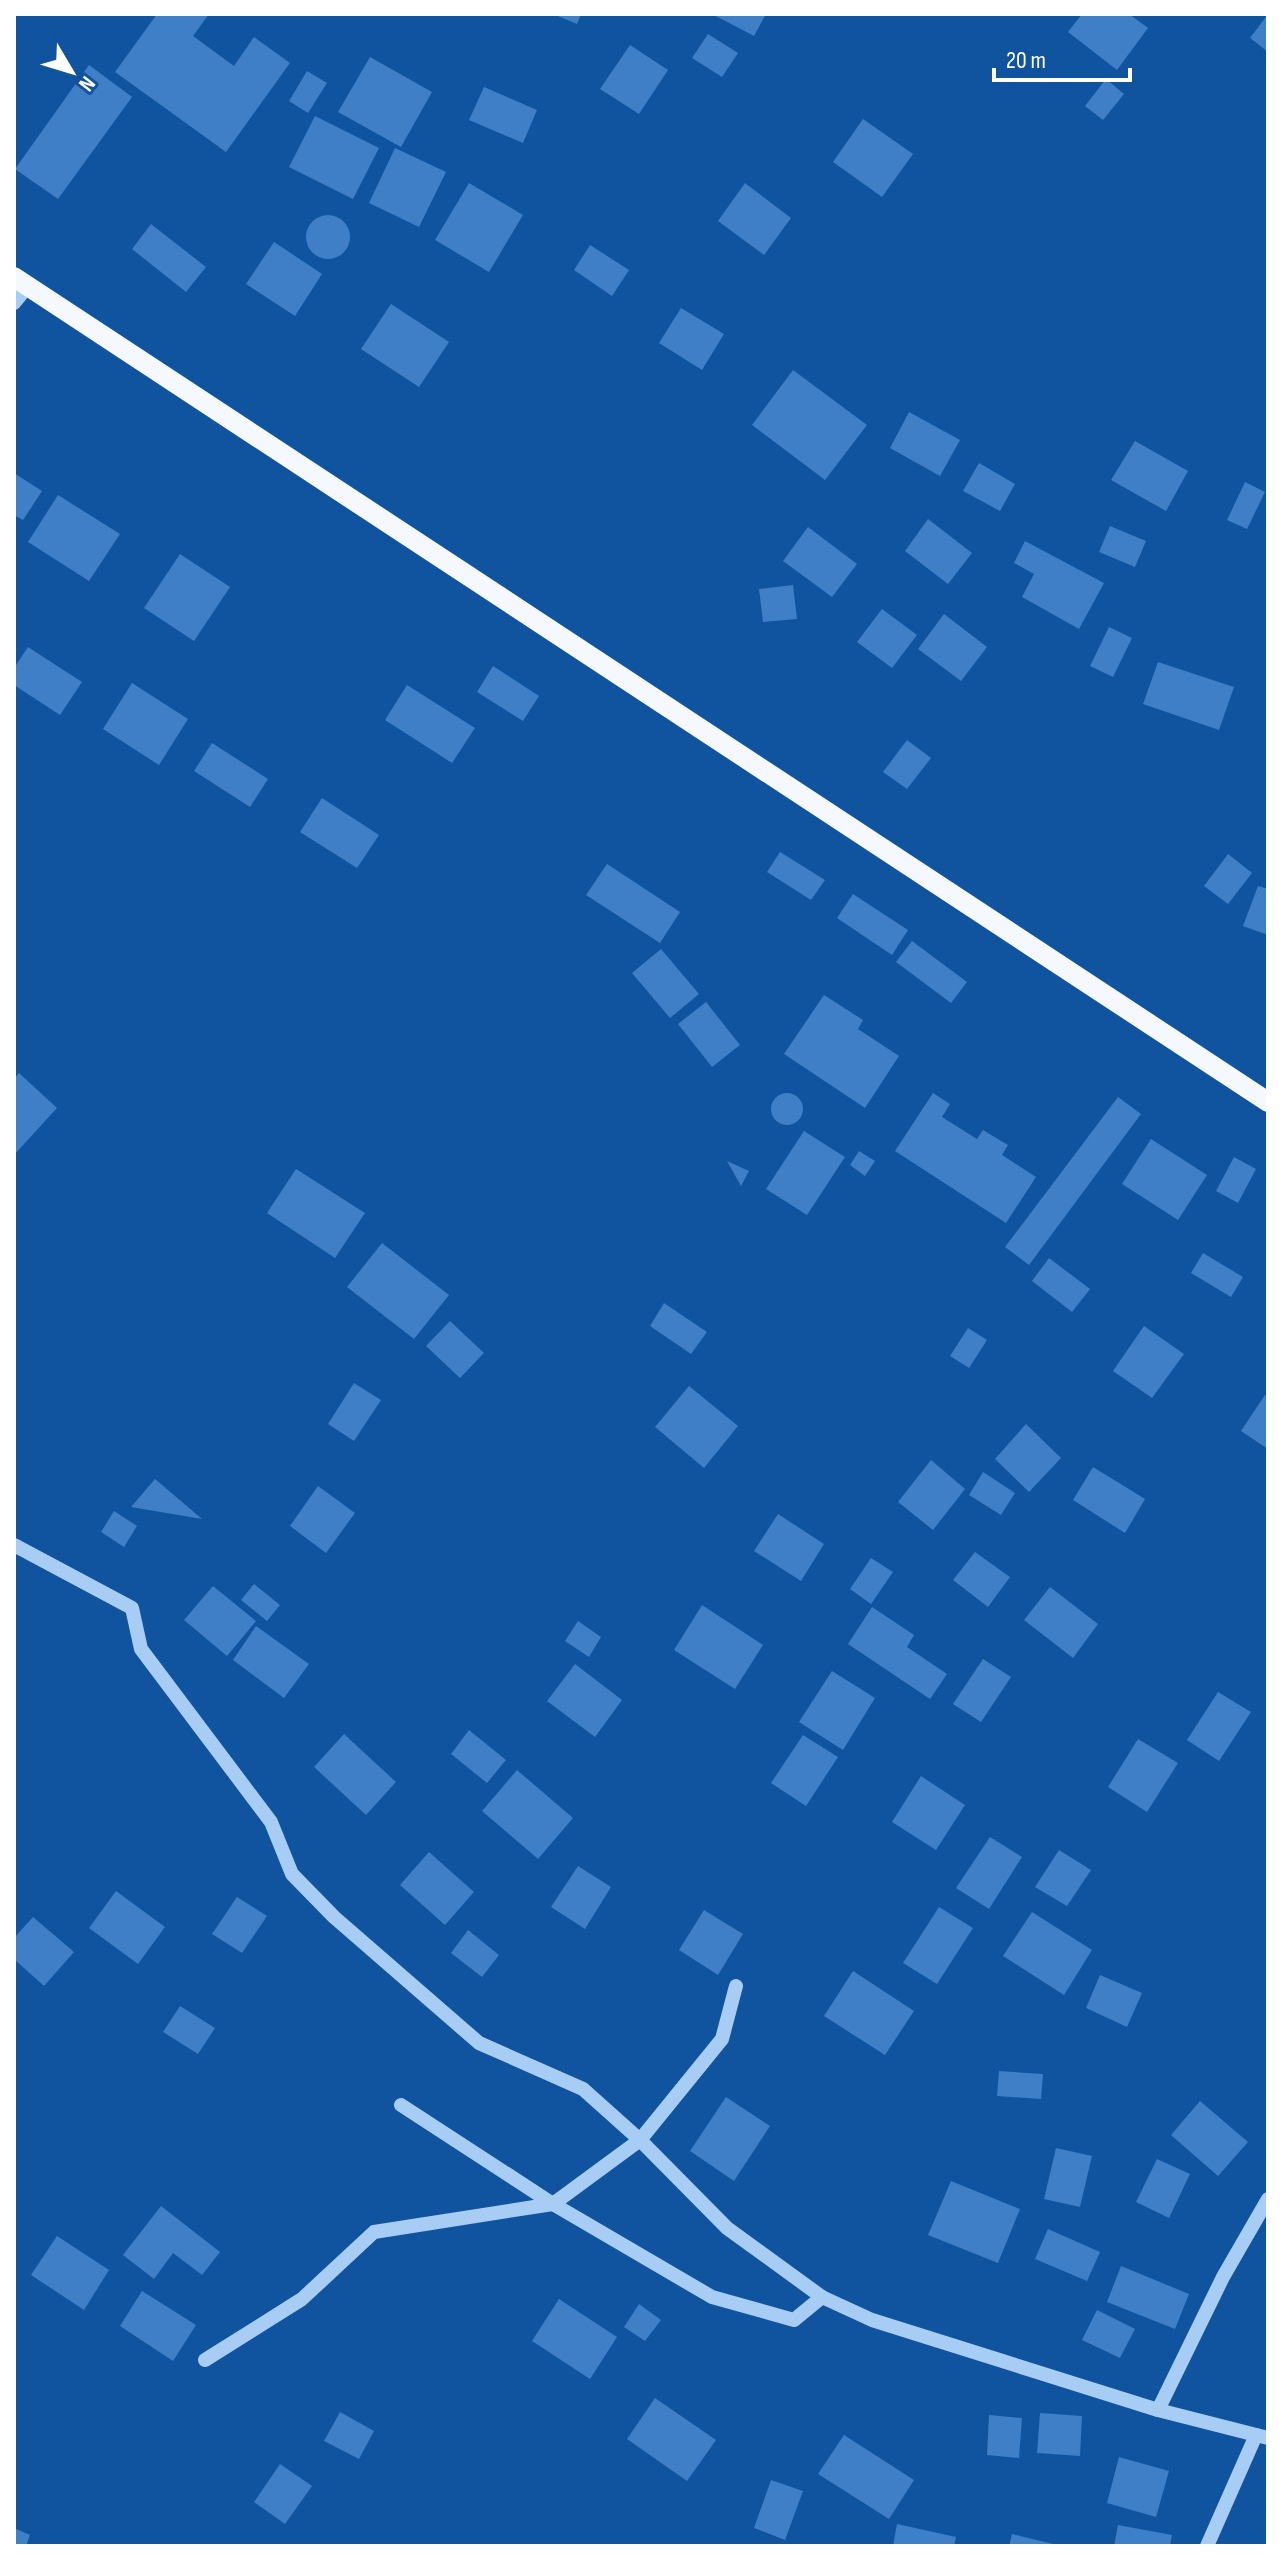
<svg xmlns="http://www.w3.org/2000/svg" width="1282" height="2560" font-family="'Sofia Sans Condensed',sans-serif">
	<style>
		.building { fill: #3e7fc7 }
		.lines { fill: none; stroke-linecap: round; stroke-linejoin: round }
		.minor { stroke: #a7cdf5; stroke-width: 14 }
		.major { stroke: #f5f9ff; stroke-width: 20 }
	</style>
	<rect width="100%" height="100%" fill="#10539f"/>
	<g class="building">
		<path d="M157 14H209L193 36 234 66 254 37 290 63 226 152 115 72Z"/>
		<path d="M553 14H581L577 24Z"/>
		<path d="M712 14H766L754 36Z"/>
		<path d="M1082 14H1129L1148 28 1117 70 1068 32Z"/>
		<path d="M1268 14V52L1250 38Z"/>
		<path d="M708 34 738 53 722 77 692 58Z"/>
		<path d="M630 45 668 70 639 114 600 89Z"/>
		<path d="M370 57 432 92 401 147 338 112Z"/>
		<path d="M89 65 132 97 58 199 15 169Z"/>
		<path d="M307 71 327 83 308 113 289 101Z"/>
		<path d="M1106 79 1124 94 1103 120 1085 106Z"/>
		<path d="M484 87 537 110 523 143 469 120Z"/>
		<path d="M315 116 379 148 353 199 289 167Z"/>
		<path d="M863 119 913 154 882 197 833 162Z"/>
		<path d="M395 148 446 172 419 227 369 203Z"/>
		<path d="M469 183 523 215 489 272 435 240Z"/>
		<path d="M745 183 791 218 764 255 718 221Z"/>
		<circle cx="328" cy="237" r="22"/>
		<path d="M151 224 206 267 186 292 132 249Z"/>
		<path d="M274 242 322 274 295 316 246 284Z"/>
		<path d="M590 245 629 270 612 296 574 270Z"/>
		<path d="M391 304 449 342 419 387 361 349Z"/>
		<path d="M681 308 724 334 702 370 659 343Z"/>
		<path d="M793 370 867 425 825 480 752 425Z"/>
		<path d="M909 412 960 440 940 476 890 448Z"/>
		<path d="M1135 441 1188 471 1166 511 1111 480Z"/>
		<path d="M979 463 1015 484 1000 511 963 491Z"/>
		<path d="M14 473 42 491 23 520 14 515Z"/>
		<path d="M1245 482 1265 492 1247 529 1227 520Z"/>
		<path d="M58 495 120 534 89 581 28 542Z"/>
		<path d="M928 519 972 553 948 584 905 551Z"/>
		<path d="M1110 526 1146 541 1135 567 1099 552Z"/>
		<path d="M808 527 857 564 832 597 783 561Z"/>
		<path d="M1025 541 1104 583 1079 629 1022 597 1034 574 1014 563Z"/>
		<path d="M180 554 230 587 194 641 144 608Z"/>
		<path d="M793 585 797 619 763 622 759 589Z"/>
		<path d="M882 609 917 635 892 668 857 642Z"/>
		<path d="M944 614 987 647 961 681 918 649Z"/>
		<path d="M1109 627 1132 638 1113 677 1090 666Z"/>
		<path d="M28 647 82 682 60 715 14 685V668Z"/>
		<path d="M1158 662 1234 687 1219 730 1143 704Z"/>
		<path d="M493 666 539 696 523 721 477 692Z"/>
		<path d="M132 683 188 719 159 765 103 729Z"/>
		<path d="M407 685 475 728 452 763 385 720Z"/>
		<path d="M907 740 931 758 907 789 883 772Z"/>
		<path d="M212 743 268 779 250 807 194 771Z"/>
		<path d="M322 798 379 835 357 868 300 832Z"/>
		<path d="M780 852 825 880 811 900 767 872Z"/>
		<path d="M1228 854 1252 873 1228 904 1204 886Z"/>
		<path d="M607 864 680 912 660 943 586 895Z"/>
		<path d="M1258 886 1268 889V935L1243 926Z"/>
		<path d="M853 894 908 930 892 955 837 918Z"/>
		<path d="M912 941 967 982 951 1003 896 962Z"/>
		<path d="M661 949 699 994 670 1018 632 973Z"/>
		<path d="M824 995 863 1020 858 1029 899 1056 865 1108 784 1054Z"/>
		<path d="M706 1002 740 1045 712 1067 678 1024Z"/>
		<path d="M19 1073 57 1108 14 1155V1079Z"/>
		<path d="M933 1093 950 1104 942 1117 977 1139 983 1130 1008 1145 1002 1155 1036 1177 1006 1223 895 1151Z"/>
		<circle cx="787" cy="1109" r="16"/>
		<path d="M1118 1097 1141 1114 1029 1265 1005 1247Z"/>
		<path d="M804 1131 845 1157 807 1215 766 1189Z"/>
		<path d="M1151 1139 1207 1175 1178 1220 1122 1184Z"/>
		<path d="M859 1151 875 1161 865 1176 850 1165Z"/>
		<path d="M1234 1157 1256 1169 1238 1203 1216 1191Z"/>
		<path d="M727 1161 749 1171 741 1186Z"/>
		<path d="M296 1169 365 1213 335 1258 267 1213Z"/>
		<path d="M382 1243 449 1295 414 1339 347 1287Z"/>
		<path d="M1203 1253 1243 1277 1231 1297 1191 1273Z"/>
		<path d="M1049 1258 1090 1289 1072 1312 1032 1281Z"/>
		<path d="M664 1303 707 1332 691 1354 650 1326Z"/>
		<path d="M450 1321 484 1353 460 1378 426 1346Z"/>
		<path d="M1144 1326 1184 1354 1152 1398 1113 1371Z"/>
		<path d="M968 1328 987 1340 969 1368 950 1356Z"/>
		<path d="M354 1383 381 1400 354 1441 328 1424Z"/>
		<path d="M689 1386 738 1426 704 1468 655 1427Z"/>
		<path d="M1265 1395 1268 1396V1449L1241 1431Z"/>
		<path d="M1026 1424 1061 1458 1029 1492 995 1459Z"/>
		<path d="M931 1460 965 1489 933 1530 898 1502Z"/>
		<path d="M1093 1467 1145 1499 1125 1533 1073 1500Z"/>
		<path d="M983 1472 1015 1493 1001 1515 969 1495Z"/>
		<path d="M155 1479 202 1519 131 1507Z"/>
		<path d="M318 1486 355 1513 326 1553 290 1526Z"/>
		<path d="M114 1511 137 1526 124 1547 101 1532Z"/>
		<path d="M778 1514 824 1544 801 1581 754 1551Z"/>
		<path d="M975 1552 1010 1577 988 1607 953 1580Z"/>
		<path d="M871 1558 893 1572 871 1604 850 1589Z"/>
		<path d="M254 1584 280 1605 267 1621 241 1600Z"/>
		<path d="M213 1586 256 1621 227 1656 184 1620Z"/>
		<path d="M1050 1587 1098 1624 1073 1658 1024 1620Z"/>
		<path d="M702 1605 763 1645 735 1689 674 1650Z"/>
		<path d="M872 1607 914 1635 907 1647 947 1674 930 1699 848 1644Z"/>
		<path d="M578 1621 601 1637 589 1657 565 1641Z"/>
		<path d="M256 1626 309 1664 284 1698 233 1660Z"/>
		<path d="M983 1659 1011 1677 981 1722 953 1704Z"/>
		<path d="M575 1664 622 1700 595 1737 547 1701Z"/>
		<path d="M832 1671 875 1698 843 1750 799 1722Z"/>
		<path d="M1218 1692 1251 1712 1219 1761 1187 1740Z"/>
		<path d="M469 1730 506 1760 487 1783 451 1754Z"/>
		<path d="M344 1734 396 1782 366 1815 314 1767Z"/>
		<path d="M803 1735 838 1757 806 1806 771 1783Z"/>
		<path d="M1138 1739 1178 1763 1147 1812 1108 1787Z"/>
		<path d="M517 1770 573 1818 538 1859 482 1811Z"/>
		<path d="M921 1776 965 1805 936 1850 892 1822Z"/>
		<path d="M990 1837 1022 1857 989 1909 956 1888Z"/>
		<path d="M1059 1850 1091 1870 1067 1906 1035 1887Z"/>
		<path d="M429 1852 474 1892 445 1925 400 1885Z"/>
		<path d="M578 1866 611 1887 585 1929 551 1907Z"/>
		<path d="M116 1891 165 1927 138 1964 89 1928Z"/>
		<path d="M237 1897 267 1916 242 1953 212 1934Z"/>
		<path d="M939 1907 973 1928 937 1984 903 1963Z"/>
		<path d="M704 1910 743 1934 718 1975 679 1950Z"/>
		<path d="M1032 1912 1092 1950 1064 1995 1003 1956Z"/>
		<path d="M33 1917 74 1952 44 1986 14 1959V1938Z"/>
		<path d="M468 1930 499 1955 482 1977 451 1953Z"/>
		<path d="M853 1971 914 2011 885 2055 824 2016Z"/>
		<path d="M1100 1975 1142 1993 1127 2027 1086 2008Z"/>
		<path d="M180 2006 215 2028 198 2054 163 2032Z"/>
		<path d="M999 2071 1043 2074 1041 2099 997 2096Z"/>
		<path d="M726 2097 770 2126 734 2181 690 2151Z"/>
		<path d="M1200 2101 1248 2142 1218 2176 1171 2135Z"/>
		<path d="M1056 2148 1092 2156 1080 2207 1044 2199Z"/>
		<path d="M1157 2159 1190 2174 1169 2218 1136 2202Z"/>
		<path d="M951 2181 1020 2209 998 2263 928 2235Z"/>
		<path d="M161 2206 220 2252 202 2275 173 2253 154 2279 123 2255Z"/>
		<path d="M1048 2229 1100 2252 1087 2281 1035 2259Z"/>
		<path d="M57 2236 109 2270 84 2310 31 2275Z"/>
		<path d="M1121 2266 1189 2294 1175 2329 1107 2302Z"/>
		<path d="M142 2291 196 2325 173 2361 120 2326Z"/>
		<path d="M559 2299 617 2337 590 2379 532 2341Z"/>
		<path d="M639 2304 661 2320 645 2341 624 2327Z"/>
		<path d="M1097 2310 1135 2329 1120 2358 1082 2340Z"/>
		<path d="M655 2398 716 2440 687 2481 627 2439Z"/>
		<path d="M340 2412 374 2431 359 2459 324 2441Z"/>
		<path d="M1040 2413 1082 2416 1080 2456 1037 2453Z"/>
		<path d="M989 2415 1022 2418 1019 2458 987 2455Z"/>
		<path d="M844 2435 914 2480 889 2519 818 2474Z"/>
		<path d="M1119 2457 1169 2471 1156 2517 1107 2503Z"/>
		<path d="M280 2464 312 2486 285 2524 254 2502Z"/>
		<path d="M771 2480 803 2491 785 2540 754 2528Z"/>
		<path d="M897 2524 956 2537 954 2546H893Z"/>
		<path d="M1118 2525 1172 2535 1170 2546H1114Z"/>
		<path d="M14 2528 30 2535 26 2546H14Z"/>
		<path d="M1012 2534 1057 2545V2546H1009Z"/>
	</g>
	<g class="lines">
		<g class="minor">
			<path d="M14 303 28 286"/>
			<path d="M14 1545 132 1608 141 1649 271 1822 292 1874 334 1917 479 2043 583 2089 640 2140 727 2228 822 2297 872 2320 1158 2410 1268 2438"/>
			<path d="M401 2105 553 2204 712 2297 794 2320 822 2297"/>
			<path d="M205 2360 302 2299 374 2232 553 2204 640 2140 722 2039 736 1986"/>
			<path d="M1158 2410 1223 2277 1268 2199"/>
			<path d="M1207 2546 1256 2435"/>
		</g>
		<path class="major" d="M14 277 1268 1102"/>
	</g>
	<rect width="1282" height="2560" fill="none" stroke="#ffffff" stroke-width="32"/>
	<g transform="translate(72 72) rotate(128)" stroke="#10539f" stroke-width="6" paint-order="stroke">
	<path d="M0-6L14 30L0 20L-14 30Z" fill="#ffffff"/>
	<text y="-12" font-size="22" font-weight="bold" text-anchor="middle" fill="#ffffff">N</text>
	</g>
	<path d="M994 68v12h136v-12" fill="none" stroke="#ffffff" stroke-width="4"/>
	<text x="1006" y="68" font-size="24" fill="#ffffff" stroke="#10539f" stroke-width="6" paint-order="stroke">20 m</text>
</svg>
